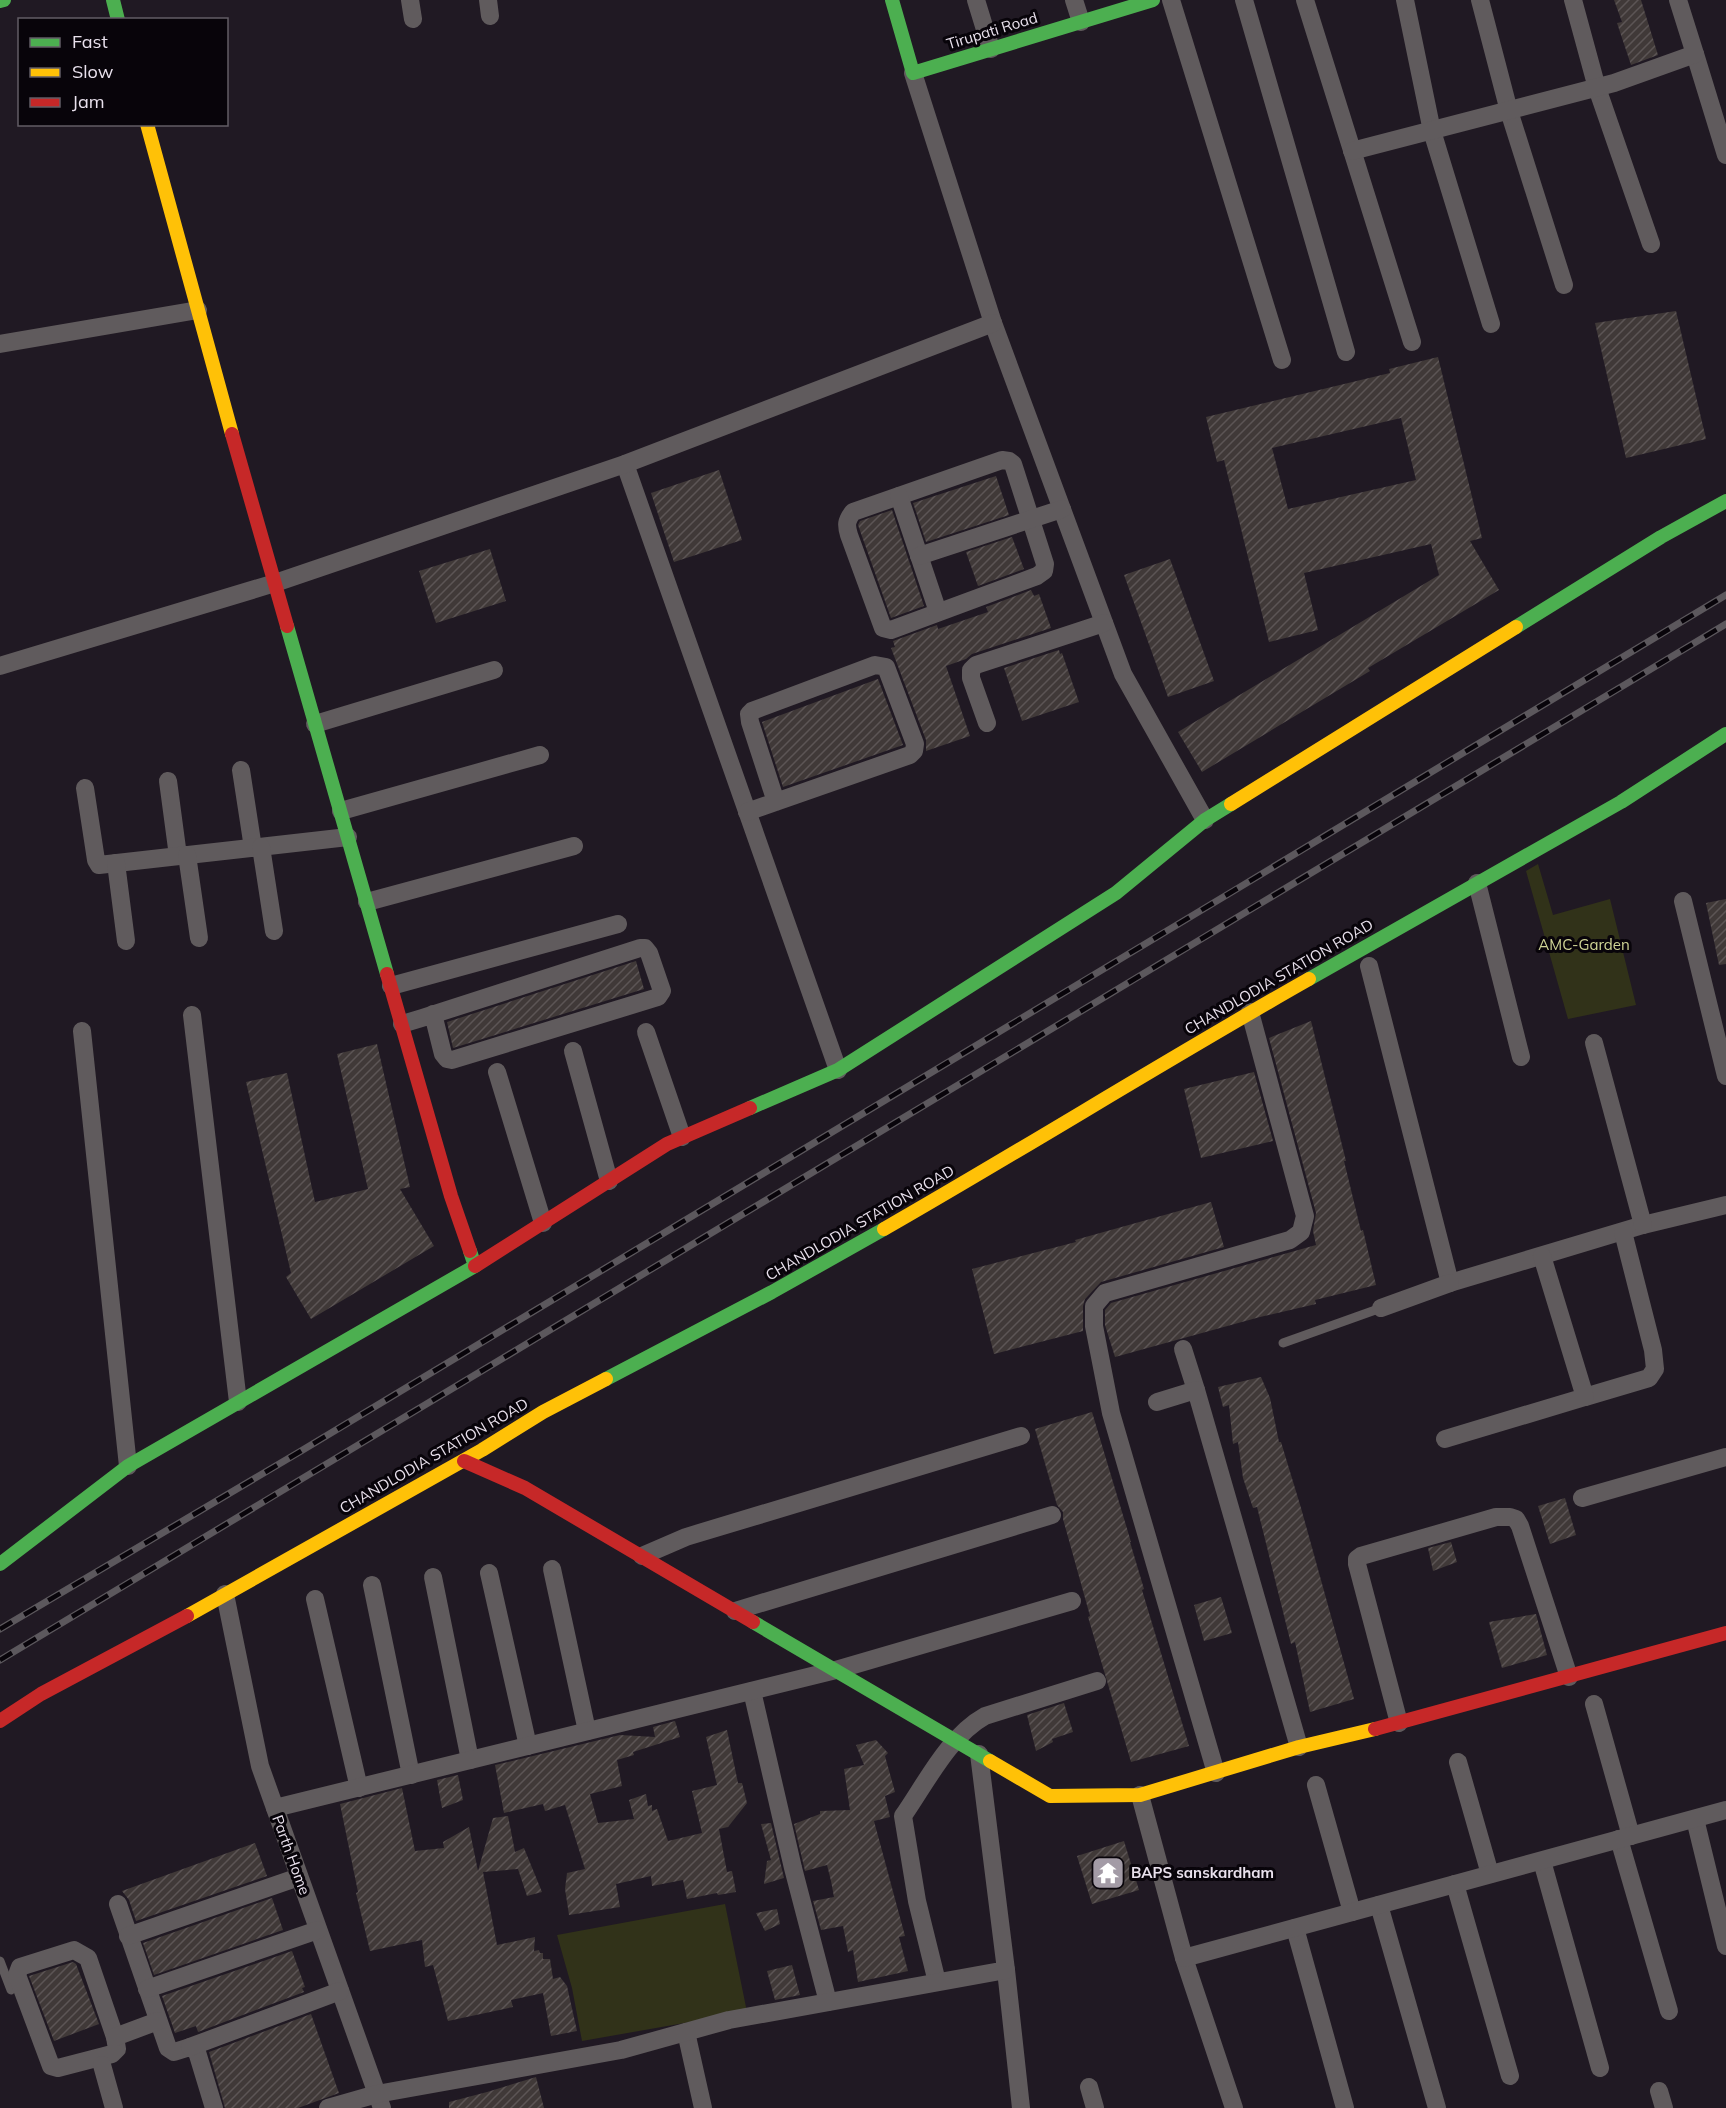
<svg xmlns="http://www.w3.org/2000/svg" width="1726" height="2108" font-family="Mulish,sans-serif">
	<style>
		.green { fill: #313219 }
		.building { fill: url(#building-hatch); fill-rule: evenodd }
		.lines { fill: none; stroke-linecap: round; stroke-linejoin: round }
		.lane { stroke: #605b5d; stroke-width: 9 }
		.street { stroke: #605b5d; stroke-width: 18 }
		.fast { stroke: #4caf50; stroke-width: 14 }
		.slow { stroke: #ffc107; stroke-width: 14 }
		.jam { stroke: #c62828; stroke-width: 14 }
		.rail-casing { stroke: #5c585d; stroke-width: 7 }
		.rail { stroke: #08040a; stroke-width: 4.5; stroke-dasharray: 14; stroke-linecap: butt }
		.labels { text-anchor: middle; stroke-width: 6; stroke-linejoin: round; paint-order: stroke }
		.street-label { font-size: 15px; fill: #e9e1ed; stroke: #08040a }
		.park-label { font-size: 15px; fill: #d0d596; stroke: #08040a }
		.poi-label { font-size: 15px; font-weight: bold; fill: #e9e1ed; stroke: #08040a; text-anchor: start }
	</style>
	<defs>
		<pattern id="building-hatch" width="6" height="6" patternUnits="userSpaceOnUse" patternTransform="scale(1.5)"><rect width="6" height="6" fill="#403938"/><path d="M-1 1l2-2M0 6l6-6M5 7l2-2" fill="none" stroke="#5c5555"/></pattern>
	</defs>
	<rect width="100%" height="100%" fill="#201923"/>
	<g class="green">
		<path d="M1538 864 1553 915 1610 899 1636 1005 1568 1019 1526 871Z"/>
		<path d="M725 1904 747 2012 582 2041 572 1988 557 1935Z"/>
	</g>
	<g class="building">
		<path d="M1614 0H1641L1658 55 1631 65 1617 23 1622 22Z"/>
		<path d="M1676 311 1706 439 1626 458 1595 323Z"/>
		<path d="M1438 357 1482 538 1470 541 1499 590 1368 668 1370 671 1202 772 1178 732 1439 575 1431 544 1304 573 1318 630 1269 642 1224 460 1217 462 1206 417 1390 373 1389 369ZM1401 418 1416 480 1288 509 1272 448Z"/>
		<path d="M719 470 742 540 674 562 651 493Z"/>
		<path d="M996 476 1009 515 926 542 913 503Z"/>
		<path d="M892 510 924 606 891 618 858 525 860 521Z"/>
		<path d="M1012 537 1024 569 978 586 966 552Z"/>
		<path d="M490 549 506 601 436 623 419 571Z"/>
		<path d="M1170 559 1214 681 1168 697 1124 575Z"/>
		<path d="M1031 590 1034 596 1039 594 1051 628 972 654 966 659 946 666 970 736 926 751V740L891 648 895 647 893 641 937 625 938 629 988 612 986 607Z"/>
		<path d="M1059 650 1060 654 1062 653 1079 702 1022 721 1004 668Z"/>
		<path d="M878 679 903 745 783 787 762 722Z"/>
		<path d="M1726 899V964L1719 965 1706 903Z"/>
		<path d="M636 961 644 989 453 1048 447 1022Z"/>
		<path d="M1311 1021 1346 1161H1344L1361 1231 1363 1230 1376 1285 1315 1300 1316 1304 1260 1317 1115 1357 1105 1325V1310L1111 1303 1316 1245 1313 1231 1316 1213 1269 1038Z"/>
		<path d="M377 1044 410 1187 400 1189 434 1246 311 1319 286 1277 291 1273 246 1082 287 1073 315 1202 368 1189 337 1054Z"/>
		<path d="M1254 1072 1273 1141 1201 1158 1184 1089Z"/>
		<path d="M1211 1202 1224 1247 1101 1282 1085 1299 1083 1306V1331L994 1354 972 1269 1076 1242 1075 1240Z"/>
		<path d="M1261 1377 1270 1398 1279 1442H1281L1301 1508 1354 1699 1310 1712 1295 1642 1291 1644 1257 1507 1253 1508 1243 1478 1238 1442 1233 1444 1229 1405 1223 1407 1218 1387Z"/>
		<path d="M1092 1412 1131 1542H1130L1144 1589 1142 1590 1189 1746 1131 1762 1088 1617 1090 1616 1063 1519V1512L1057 1505 1035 1429Z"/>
		<path d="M1565 1498 1576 1535 1550 1544 1538 1506Z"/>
		<path d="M1451 1542 1457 1562 1433 1571 1428 1548Z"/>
		<path d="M1221 1597 1232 1633 1204 1641 1194 1605Z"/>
		<path d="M1536 1614 1547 1655 1502 1668 1489 1622Z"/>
		<path d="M1064 1703 1073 1732 1052 1739 1053 1742 1036 1751 1027 1715Z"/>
		<path d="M675 1721 680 1737 633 1752 634 1755 617 1760 622 1786 590 1794 598 1823 634 1819 629 1800 646 1794 648 1806 652 1805V1811L657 1809 668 1841 702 1833 692 1791 717 1785 706 1737 727 1730 738 1783H742L747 1803 728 1827 719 1829 727 1872 732 1871 736 1892 718 1895 717 1893 687 1899 683 1880 652 1886 651 1876 616 1884 620 1907 569 1915 565 1889 567 1873 585 1869 565 1805 545 1811 543 1804 504 1813 495 1765 620 1735 655 1737 653 1727Z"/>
		<path d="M876 1740 888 1753 885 1756 895 1792 885 1796 890 1817 874 1821 905 1936 899 1937 908 1971 858 1982 853 1950 848 1952 843 1926 821 1930 813 1901 834 1897 831 1881 827 1865 805 1871 794 1824 820 1814V1811L850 1810 844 1769 864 1765 856 1745Z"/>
		<path d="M458 1775 463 1800 442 1808 437 1780Z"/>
		<path d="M402 1788 415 1851 444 1848 443 1842 469 1827 478 1871 493 1818 508 1816 515 1852 524 1848 542 1892 527 1896 518 1869 483 1872 497 1945 535 1937 534 1951 539 1950 540 1953H543V1959H550L553 1979 560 1977 567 1986 577 2031 551 2036 543 1993 511 2000 513 2007 448 2021 433 1965 425 1967 422 1940 370 1951 356 1893 358 1892 340 1804Z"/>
		<path d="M771 1823 784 1878 764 1884 767 1861 771 1860 761 1824Z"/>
		<path d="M1124 1841 1139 1890 1092 1904 1077 1856Z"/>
		<path d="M255 1843 267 1876 136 1921 129 1900 122 1891Z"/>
		<path d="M272 1898 283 1930 154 1975 143 1943Z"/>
		<path d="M777 1909 780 1924 765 1931 756 1913Z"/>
		<path d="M292 1951 305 1987 302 1988 304 1992 198 2032 196 2026 175 2033 162 1996Z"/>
		<path d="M73 1962 76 1964 99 2024 54 2041 29 1976Z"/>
		<path d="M792 1965 800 1995 775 2000 767 1971Z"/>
		<path d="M311 2014 339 2093 298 2108H225L209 2052Z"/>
		<path d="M536 2077 544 2108H449V2102L487 2092Z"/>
	</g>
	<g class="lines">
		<g class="lane">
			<path d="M1283 1343 1381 1308"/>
			<path d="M0 1961 11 1990"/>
		</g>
		<g class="street">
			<path d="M410 0 413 19"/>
			<path d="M488 0 490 16"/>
			<path d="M976 0 991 49"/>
			<path d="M1074 0 1081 22"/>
			<path d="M1171 0 1282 360"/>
			<path d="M1244 0 1346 352"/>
			<path d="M1305 0 1412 342"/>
			<path d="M1405 0 1432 131 1491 324"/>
			<path d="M1480 0 1509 111 1564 285"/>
			<path d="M1573 0 1597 88 1651 244"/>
			<path d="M1695 54 1726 155"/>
			<path d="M913 73 993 323 1123 674 1205 820"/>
			<path d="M1352 151 1614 83 1695 54 1678 0"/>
			<path d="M0 344 198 310"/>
			<path d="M1002 460 1009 461 1013 464 1045 564 1044 571 1037 576 891 630 883 628 849 535C846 525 846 521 853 512Z"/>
			<path d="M625 464 838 1070"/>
			<path d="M899 496 938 612"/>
			<path d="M919 556 1062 509"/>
			<path d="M0 666 275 583 625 464 993 323"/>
			<path d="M987 723 971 678V670L976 665 1104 623"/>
			<path d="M315 724 494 670"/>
			<path d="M241 770 253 848"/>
			<path d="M168 781 178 856"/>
			<path d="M85 788 96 860 99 865 348 837"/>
			<path d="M341 811 540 755"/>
			<path d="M747 812 764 806 910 755 914 751 915 744 886 667 875 665 752 711 749 714 750 722 776 802"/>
			<path d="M261 847 274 931"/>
			<path d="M187 855 199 938"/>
			<path d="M116 863 126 941"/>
			<path d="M1477 883 1521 1057"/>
			<path d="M1683 901 1726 1076"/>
			<path d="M367 902 574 846"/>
			<path d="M1369 966 1450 1283 1643 1225 1726 1205"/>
			<path d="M391 986 618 924"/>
			<path d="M192 1015 238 1402"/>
			<path d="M402 1024 422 1018 640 948H645L649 953 662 991 658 997 452 1060 447 1059 443 1054 433 1014"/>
			<path d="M82 1031 128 1466"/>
			<path d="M646 1032 682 1137"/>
			<path d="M1594 1043 1643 1225"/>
			<path d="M573 1051 609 1181"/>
			<path d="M497 1072 543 1223"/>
			<path d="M1381 1308 1450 1283"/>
			<path d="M1183 1349 1196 1390"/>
			<path d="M1585 1397 1649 1378 1655 1369 1653 1350 1623 1232"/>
			<path d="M1157 1402 1196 1390 1299 1747"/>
			<path d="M1445 1439 1585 1397 1542 1256"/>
			<path d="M1582 1498 1726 1457"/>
			<path d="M642 1556 686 1537 1021 1436"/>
			<path d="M552 1569 587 1731"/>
			<path d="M489 1573 528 1746"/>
			<path d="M433 1577 470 1760"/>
			<path d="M372 1585 411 1775"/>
			<path d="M225 1594 260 1766 382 2108"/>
			<path d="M315 1599 359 1788"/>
			<path d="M735 1611 1052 1515"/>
			<path d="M752 1691 793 1868 828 2002"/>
			<path d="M1594 1704 1631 1836"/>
			<path d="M1399 1723 1357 1564V1559L1361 1556 1496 1517H1510L1516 1519 1520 1526 1569 1677"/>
			<path d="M1458 1762 1490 1874"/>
			<path d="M1216 1773 1111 1413 1094 1326V1306L1105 1293 1290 1240 1301 1232 1305 1216 1250 1012"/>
			<path d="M1316 1785 1352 1912"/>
			<path d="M1140 1795 1184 1958 1234 2108"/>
			<path d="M275 1808 836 1670 1072 1601"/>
			<path d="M1695 1819 1726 1946"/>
			<path d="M1619 1839 1669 2011"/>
			<path d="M1542 1861 1600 2068"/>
			<path d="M1455 1884 1510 2076"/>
			<path d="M118 1904 168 2048 174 2052 190 2047 197 2052 214 2108"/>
			<path d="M1379 1905 1437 2108"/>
			<path d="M1295 1928 1345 2108"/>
			<path d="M128 1936 299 1877"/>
			<path d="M74 1950 88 1958 115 2037 117 2049 112 2054 58 2068 51 2066 17 1975 20 1967Z"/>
			<path d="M1184 1958 1726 1810"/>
			<path d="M1006 1970 1021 2108"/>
			<path d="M937 1982 917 1901 903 1816C926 1783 949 1736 985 1716L1097 1681"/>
			<path d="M147 1989 318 1930"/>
			<path d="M686 2032 703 2108"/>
			<path d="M115 2037 158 2021"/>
			<path d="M190 2047 340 1991"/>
			<path d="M102 2065 114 2108"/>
			<path d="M1089 2087 1095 2108"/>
			<path d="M1659 2091 1664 2108"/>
			<path d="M328 2108 377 2094 621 2050 729 2020 1006 1970 979 1754"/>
		</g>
		<g class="fast">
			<path d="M113 0 118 20"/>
			<path d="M892 0 913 73 1153 0"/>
			<path d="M0 1 4 0"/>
			<path d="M287 626 387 974"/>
			<path d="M1516 627 1661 537 1726 501"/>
			<path d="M1309 979 1621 802 1726 734"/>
			<path d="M750 1108 838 1070 1116 893 1205 820 1231 804"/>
			<path d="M606 1379 772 1292 884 1229"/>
			<path d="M0 1564 128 1466 475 1266 470 1251"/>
			<path d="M753 1622 990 1761"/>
		</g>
		<g class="slow">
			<path d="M147 124 232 434"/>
			<path d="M1231 804 1516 627"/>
			<path d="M884 1229C1027 1147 1166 1060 1309 979"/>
			<path d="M187 1616 482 1450 543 1412 606 1379"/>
			<path d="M990 1761 1050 1796 1140 1795 1299 1747 1375 1729"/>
		</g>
		<g class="jam">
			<path d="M232 434 287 626"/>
			<path d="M387 974 451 1196 470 1251"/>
			<path d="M475 1266 667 1144 750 1108"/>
			<path d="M464 1461 525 1488 753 1622"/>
			<path d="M0 1721 41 1694 187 1616"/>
			<path d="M1375 1729 1726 1633"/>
		</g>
		<g class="rail-casing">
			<g id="rail">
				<path d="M0 1629 301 1451 1726 595"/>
				<path d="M0 1660 1726 624"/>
			</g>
		</g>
		<use href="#rail" class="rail"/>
	</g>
	<defs>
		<g id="temple-square" transform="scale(1.725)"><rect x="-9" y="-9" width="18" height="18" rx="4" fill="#a39ba6" stroke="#08040a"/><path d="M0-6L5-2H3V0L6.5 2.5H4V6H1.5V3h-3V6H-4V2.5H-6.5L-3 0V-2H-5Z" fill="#fff"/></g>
	</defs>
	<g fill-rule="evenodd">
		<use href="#temple-square" x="1108" y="1873"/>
	</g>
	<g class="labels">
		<g class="street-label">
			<text transform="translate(992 31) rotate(-17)" y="5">Tirupati Road</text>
			<text transform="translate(1279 977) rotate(-30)" y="5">CHANDLODIA STATION ROAD</text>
			<text transform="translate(860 1223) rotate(-30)" y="5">CHANDLODIA STATION ROAD</text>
			<text transform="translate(434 1456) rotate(-30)" y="5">CHANDLODIA STATION ROAD</text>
			<text transform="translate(291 1855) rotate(70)" y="5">Parth Home</text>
		</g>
		<g class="park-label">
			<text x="1584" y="950">AMC-Garden</text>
		</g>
		<g class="poi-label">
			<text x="1131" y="1878">BAPS sanskardham</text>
		</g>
	</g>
	<rect x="18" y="18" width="210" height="108" fill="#08040a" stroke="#625c65" stroke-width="1.5"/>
	<rect x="30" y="38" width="30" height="9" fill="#4caf50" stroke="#625c65" stroke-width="1.5"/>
	<text x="72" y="48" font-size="18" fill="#e9e1ed">Fast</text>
	<rect x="30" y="68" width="30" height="9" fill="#ffc107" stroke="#625c65" stroke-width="1.5"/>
	<text x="72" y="78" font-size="18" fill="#e9e1ed">Slow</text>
	<rect x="30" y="98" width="30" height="9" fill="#c62828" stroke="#625c65" stroke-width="1.5"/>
	<text x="72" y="108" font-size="18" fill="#e9e1ed">Jam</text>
</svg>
